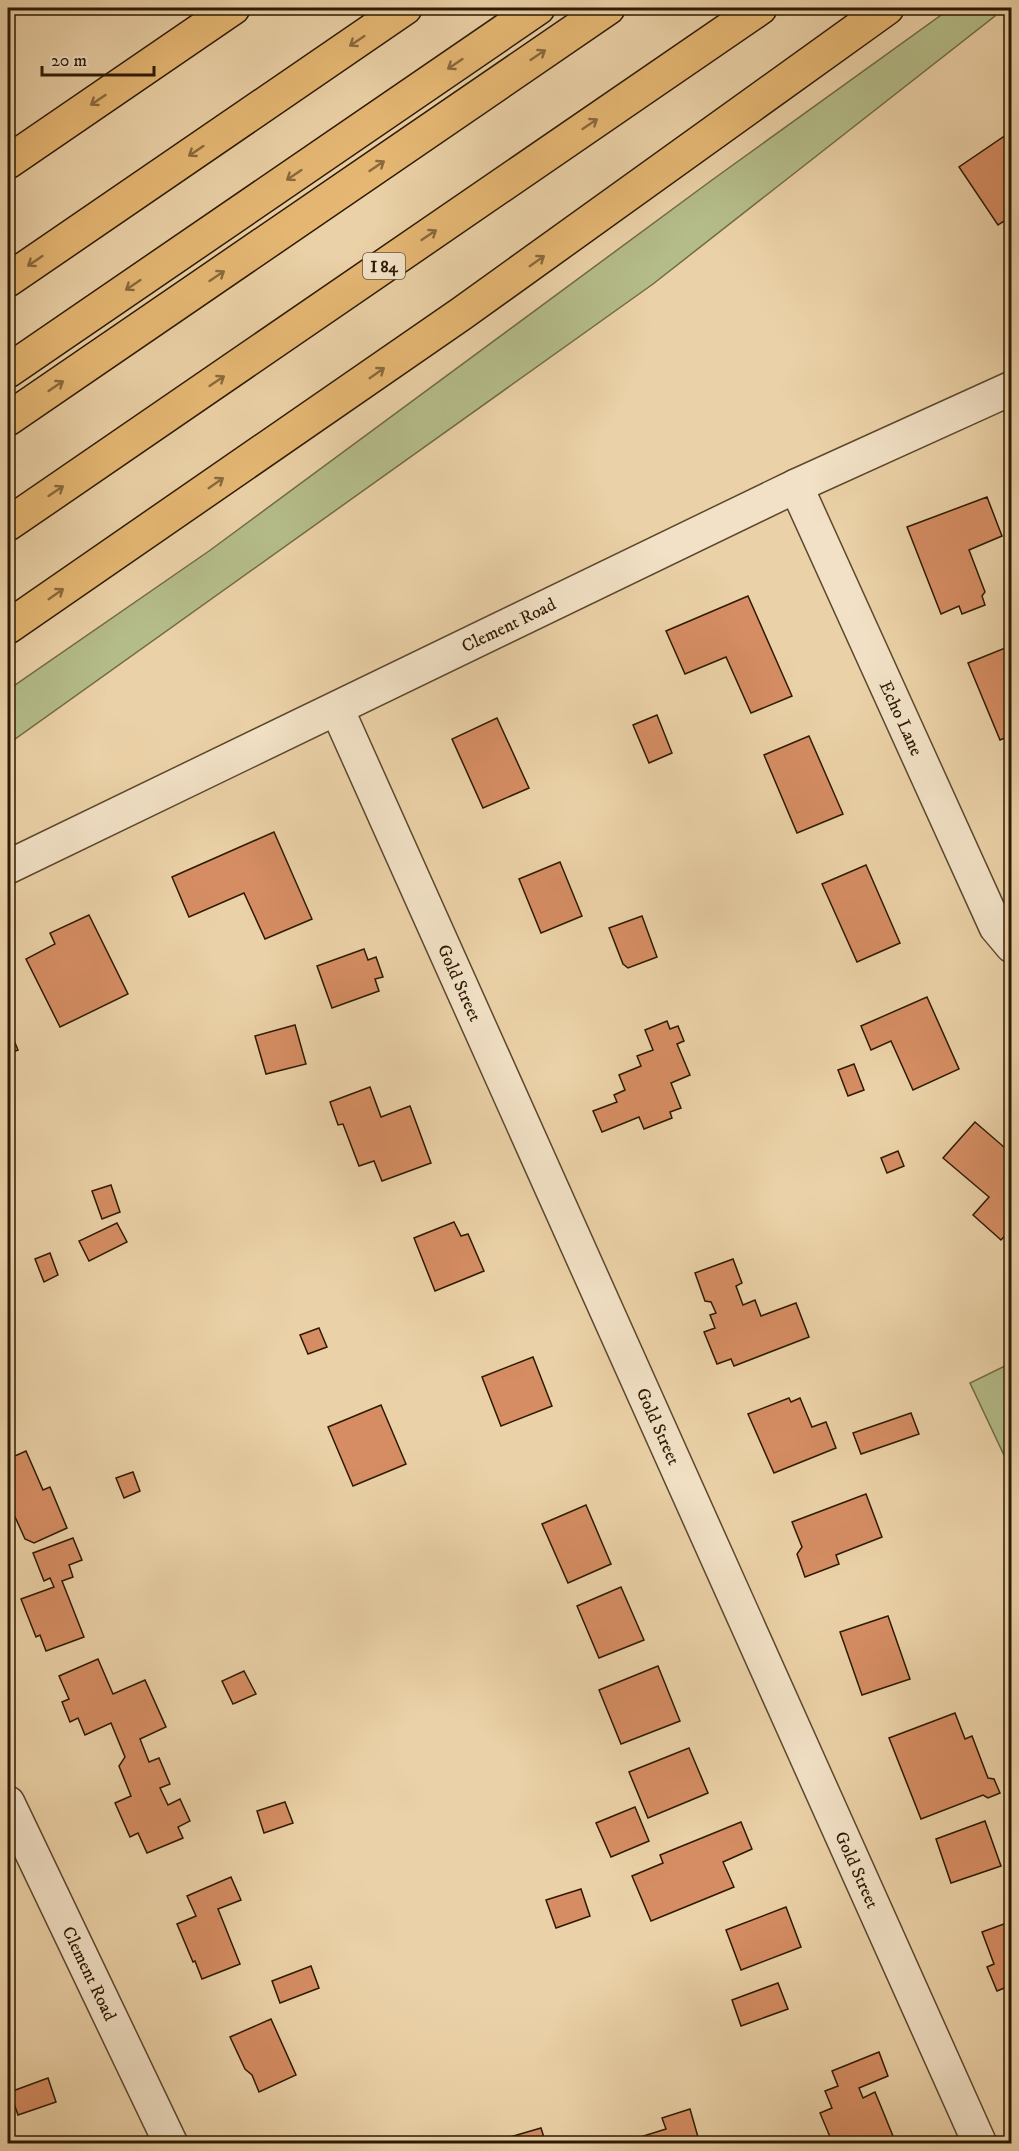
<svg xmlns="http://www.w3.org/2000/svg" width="1019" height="2151" font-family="'IM FELL DW Pica',serif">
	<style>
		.green { fill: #b4bc89; stroke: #706b46; stroke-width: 1.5 }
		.building { fill: #d68d63; stroke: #2d1a04; stroke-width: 1.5 }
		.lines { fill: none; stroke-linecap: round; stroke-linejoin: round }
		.street-casing { stroke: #5c482d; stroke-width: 36 }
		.highway-casing { stroke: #2d1a04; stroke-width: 36 }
		.street { stroke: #f2e1c6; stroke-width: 33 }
		.highway { stroke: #e6b874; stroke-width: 33 }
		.oneway { stroke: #8a693c }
		.labels { text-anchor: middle; stroke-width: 4.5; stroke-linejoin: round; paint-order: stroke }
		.shield { fill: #f2e1c6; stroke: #68563e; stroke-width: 1.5 }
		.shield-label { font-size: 16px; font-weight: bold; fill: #2d1a04 }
		.street-label { font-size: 18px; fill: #2d1a04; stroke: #f2e1c6 }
	</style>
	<rect width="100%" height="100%" fill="#ebd1a7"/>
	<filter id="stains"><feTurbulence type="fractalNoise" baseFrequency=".00333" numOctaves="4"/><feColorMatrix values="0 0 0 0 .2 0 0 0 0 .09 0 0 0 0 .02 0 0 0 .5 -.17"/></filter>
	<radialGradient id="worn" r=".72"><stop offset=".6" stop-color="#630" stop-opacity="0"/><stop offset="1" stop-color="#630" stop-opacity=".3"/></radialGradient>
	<g class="green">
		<path d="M951 8H992L995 16 653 284 8 744V690L209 551 712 180Z"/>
		<path d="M1011 1363V1470L970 1383Z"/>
	</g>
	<g class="building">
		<path d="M1012 131V216L998 225 959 167Z"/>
		<path d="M987 497 1002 536 969 550 985 592 982 596 985 605 962 614 959 606 941 614 907 527Z"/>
		<path d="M748 596 792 696 751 713 726 657 685 674 666 631Z"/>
		<path d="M1010 646 1012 735 1000 740 968 663Z"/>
		<path d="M657 715 672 753 649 763 633 725Z"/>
		<path d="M497 718 529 788 483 808 452 739Z"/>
		<path d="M809 736 843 814 797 833 764 755Z"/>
		<path d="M274 832 312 919 265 939 244 893 189 917 172 877Z"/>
		<path d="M560 862 582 916 541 933 519 879Z"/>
		<path d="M866 865 900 943 857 962 822 884Z"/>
		<path d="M89 915 128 994 60 1027 26 959 55 944 50 933Z"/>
		<path d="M642 916 657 957 628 968 623 964 609 928Z"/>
		<path d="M364 949 368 960 376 957 383 977 375 979 379 991 332 1008 317 966Z"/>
		<path d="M927 997 959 1069 913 1090 891 1041 871 1050 861 1026Z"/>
		<path d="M667 1021 670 1029 678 1026 684 1041 677 1044 690 1075 671 1083 681 1108 670 1112 672 1118 644 1129 639 1117 602 1132 593 1111 617 1102 614 1095 625 1090 619 1075 641 1066 637 1056 653 1050 645 1030Z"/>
		<path d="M295 1025 306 1064 266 1074 255 1036Z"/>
		<path d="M8 1026 18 1050 8 1054Z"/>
		<path d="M854 1064 864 1090 848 1096 838 1070Z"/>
		<path d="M370 1087 381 1117 410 1106 431 1163 382 1181 374 1161 359 1166 343 1124 338 1125 330 1102Z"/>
		<path d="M975 1122 1012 1154V1228L1001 1240 973 1215 989 1197 943 1158Z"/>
		<path d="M898 1151 904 1166 887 1173 881 1158Z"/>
		<path d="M111 1185 120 1212 102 1219 92 1191Z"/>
		<path d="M454 1222 461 1236 468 1234 484 1271 435 1291 414 1238Z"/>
		<path d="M117 1223 127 1242 89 1261 79 1241Z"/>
		<path d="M50 1253 58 1275 44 1282 35 1259Z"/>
		<path d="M733 1259 742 1283 736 1286 743 1305 755 1300 761 1316 796 1303 809 1337 734 1366 731 1359 717 1364 704 1332 715 1328 710 1315 716 1313 711 1302 705 1301 695 1273Z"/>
		<path d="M319 1328 327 1347 308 1354 300 1335Z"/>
		<path d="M533 1357 552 1406 501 1426 482 1377Z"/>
		<path d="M789 1398 791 1402 800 1398 812 1427 826 1422 836 1448 774 1473 748 1414Z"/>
		<path d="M381 1405 406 1464 353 1486 328 1427Z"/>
		<path d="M911 1413 919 1434 861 1454 853 1433Z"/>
		<path d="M26 1451 43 1490 50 1487 67 1528 34 1543 25 1539 11 1508 8 1510V1459Z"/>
		<path d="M133 1472 140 1491 124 1498 116 1478Z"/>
		<path d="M866 1494 882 1537 836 1555 839 1564 805 1577 797 1554 802 1547 792 1522Z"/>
		<path d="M586 1505 611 1564 568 1583 542 1524Z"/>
		<path d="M73 1538 82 1560 69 1565 73 1577 62 1581 84 1637 46 1651 40 1635 36 1637 21 1599 54 1587 50 1578 44 1581 33 1553Z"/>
		<path d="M621 1587 644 1640 599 1658 577 1606Z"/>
		<path d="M888 1616 910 1679 862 1695 840 1632Z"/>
		<path d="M98 1659 113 1694 145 1680 166 1727 140 1739 149 1762 159 1758 170 1784 160 1788 168 1805 180 1799 190 1821 178 1827 183 1838 147 1853 138 1833 130 1837 115 1803 131 1796 119 1766 125 1757 111 1723 85 1735 78 1718 70 1722 62 1702 69 1699 59 1676Z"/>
		<path d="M658 1666 680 1721 621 1744 599 1690Z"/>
		<path d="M244 1671 256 1694 233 1704 222 1681Z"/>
		<path d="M955 1713 965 1739 972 1736 988 1778 994 1779 1000 1793 988 1798 983 1795 921 1819 889 1738Z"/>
		<path d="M689 1748 708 1793 648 1818 629 1772Z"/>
		<path d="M285 1802 293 1823 264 1833 257 1811Z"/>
		<path d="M635 1807 649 1841 611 1857 596 1823Z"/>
		<path d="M985 1821 1001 1866 951 1883 936 1839Z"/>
		<path d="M741 1822 752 1849 723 1862 734 1887 651 1921 632 1876 663 1863 660 1855Z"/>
		<path d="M231 1877 241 1900 218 1909 240 1964 202 1979 195 1961 193 1962 177 1924 196 1916 187 1896Z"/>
		<path d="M581 1889 590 1916 556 1928 546 1900Z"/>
		<path d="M786 1907 801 1947 741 1970 726 1930Z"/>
		<path d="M1012 1921V1985L997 1991 987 1967 994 1964 982 1932Z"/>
		<path d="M311 1966 319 1988 280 2003 272 1981Z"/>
		<path d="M778 1983 788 2009 741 2026 732 2000Z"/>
		<path d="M271 2019 296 2075 259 2092 252 2075 245 2069 230 2037Z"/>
		<path d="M879 2052 888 2076 859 2088 863 2098 875 2092 895 2141 890 2144H833L820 2113 832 2108 825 2091 838 2086 832 2071Z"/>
		<path d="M48 2078 56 2102 18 2115 10 2092Z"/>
		<path d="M690 2109 700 2144H618L666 2129 662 2118Z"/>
		<path d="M541 2128 546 2144H513L510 2137Z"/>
		<path d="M483 2138 485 2144H463Z"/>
	</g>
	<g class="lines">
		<g class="street-casing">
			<g id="street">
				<path id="s1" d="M796 486 996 927 1012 946"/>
				<path id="s2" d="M337 709 980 2144"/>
				<path id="s3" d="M8 867 796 486 1012 388"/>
				<path id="s4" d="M8 1803 171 2144"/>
			</g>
		</g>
		<g class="highway-casing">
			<g id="highway">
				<path d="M8 162 233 8"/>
				<path d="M8 280 405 8"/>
				<path d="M8 371 538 8"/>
				<path d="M8 419 608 8"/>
				<path d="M8 524 760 8"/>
				<path d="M8 627 461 314 887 8"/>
			</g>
		</g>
		<use href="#street" class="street"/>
		<use href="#highway" class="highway"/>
	</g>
	<defs><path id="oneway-shaft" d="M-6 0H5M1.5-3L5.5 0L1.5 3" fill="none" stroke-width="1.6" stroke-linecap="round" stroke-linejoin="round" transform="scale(1.5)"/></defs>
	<g class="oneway">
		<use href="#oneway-shaft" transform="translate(357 41) rotate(146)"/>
		<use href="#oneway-shaft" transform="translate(538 55) rotate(-34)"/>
		<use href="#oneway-shaft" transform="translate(455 64) rotate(146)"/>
		<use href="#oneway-shaft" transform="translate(98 100) rotate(146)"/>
		<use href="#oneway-shaft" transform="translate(590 124) rotate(-34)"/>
		<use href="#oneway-shaft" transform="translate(196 151) rotate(146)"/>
		<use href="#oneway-shaft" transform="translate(377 166) rotate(-34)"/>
		<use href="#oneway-shaft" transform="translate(294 175) rotate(146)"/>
		<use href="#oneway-shaft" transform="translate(429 235) rotate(-34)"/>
		<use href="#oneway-shaft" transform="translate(35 261) rotate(146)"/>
		<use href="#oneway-shaft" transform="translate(537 261) rotate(-35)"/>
		<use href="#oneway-shaft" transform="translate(217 276) rotate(-34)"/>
		<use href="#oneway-shaft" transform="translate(133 285) rotate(146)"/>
		<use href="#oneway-shaft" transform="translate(377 373) rotate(-35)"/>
		<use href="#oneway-shaft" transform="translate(217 381) rotate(-34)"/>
		<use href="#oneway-shaft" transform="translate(56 386) rotate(-34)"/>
		<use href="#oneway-shaft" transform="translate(216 483) rotate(-35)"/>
		<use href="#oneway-shaft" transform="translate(56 491) rotate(-34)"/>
		<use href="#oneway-shaft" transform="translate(56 594) rotate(-35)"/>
	</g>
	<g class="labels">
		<rect class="shield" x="363" y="253" width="42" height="26" rx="4.5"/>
		<g class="shield-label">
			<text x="384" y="272">I 84</text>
		</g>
		<g class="street-label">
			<text dy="6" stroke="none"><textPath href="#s3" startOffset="556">Clement Road</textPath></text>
			<text dy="6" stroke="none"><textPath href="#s1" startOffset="255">Echo Lane</textPath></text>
			<text dy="6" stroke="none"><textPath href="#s2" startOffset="300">Gold Street</textPath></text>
			<text dy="6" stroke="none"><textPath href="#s2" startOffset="786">Gold Street</textPath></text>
			<text dy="6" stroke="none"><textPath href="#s2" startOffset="1272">Gold Street</textPath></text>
			<text dy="6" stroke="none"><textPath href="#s4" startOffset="189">Clement Road</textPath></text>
		</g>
	</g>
	<rect width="1019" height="2151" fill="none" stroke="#ebd1a7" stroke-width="30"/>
	<rect x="9" y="9" width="1001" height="2133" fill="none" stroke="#2d1a04" stroke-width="3"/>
	<rect x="15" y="15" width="989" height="2121" fill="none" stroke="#2d1a04" stroke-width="1.5"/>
	<path d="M42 66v9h112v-9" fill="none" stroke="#2d1a04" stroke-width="3"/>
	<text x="51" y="66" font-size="18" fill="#2d1a04" stroke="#f2e1c6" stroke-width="4.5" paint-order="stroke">20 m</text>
	<rect width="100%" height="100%" filter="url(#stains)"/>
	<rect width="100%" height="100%" fill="url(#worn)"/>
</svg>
